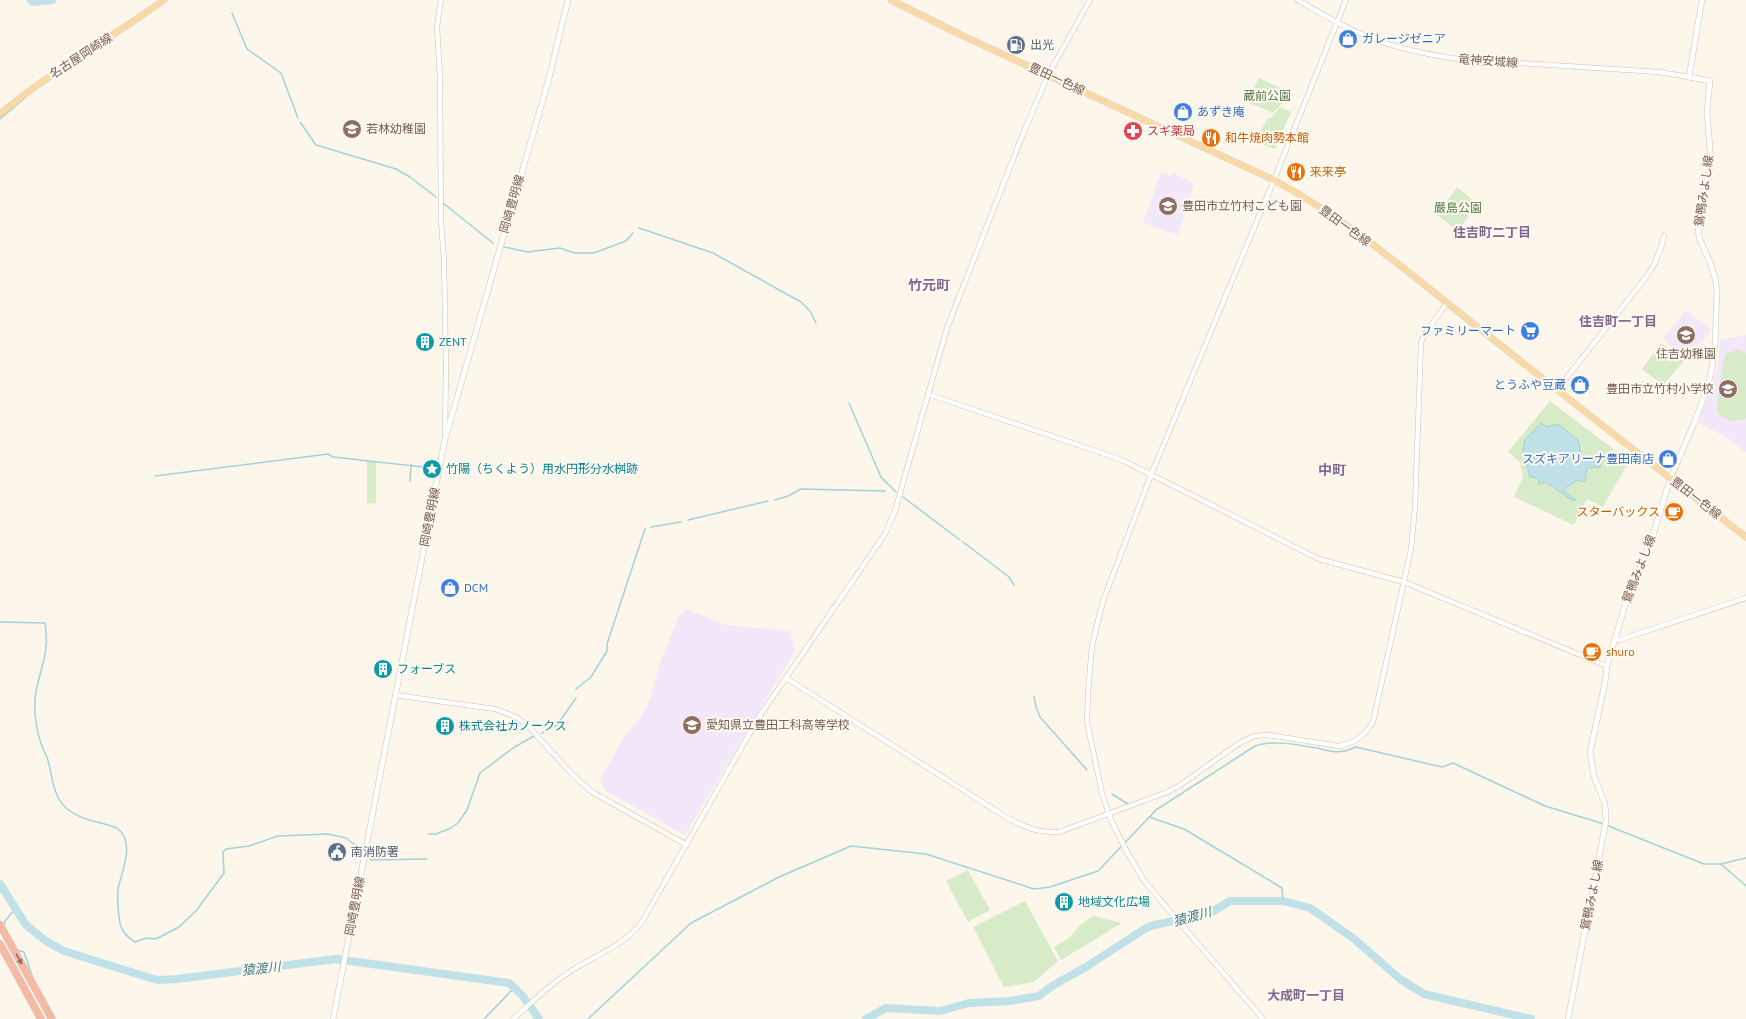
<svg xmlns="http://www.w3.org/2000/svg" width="1746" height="1019" font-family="'PT Sans','Noto Sans JP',sans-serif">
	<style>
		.education { fill: #f3e8f9 }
		.green { fill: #d7ebc9 }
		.water { fill: #bfe1e7; stroke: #a5d1d8 }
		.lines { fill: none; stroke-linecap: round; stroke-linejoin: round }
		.stream { stroke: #a5d1d8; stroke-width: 1.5 }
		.river { stroke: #bfe1e7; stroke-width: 8 }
		.tertiary-casing { stroke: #cfbeb0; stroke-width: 5.5 }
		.secondary-casing { stroke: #d5c0b0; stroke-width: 6 }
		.primary-casing { stroke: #d9d2cd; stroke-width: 7 }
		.motorway-casing { stroke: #d9d2cd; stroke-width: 8 }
		.tertiary { stroke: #fff; stroke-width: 4.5 }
		.secondary { stroke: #fff; stroke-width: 5 }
		.primary { stroke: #f9daa6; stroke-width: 6 }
		.motorway { stroke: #f5b9a4; stroke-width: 7 }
		.oneway { fill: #916f5f }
		.labels { text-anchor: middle; stroke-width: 4; stroke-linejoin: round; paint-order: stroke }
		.shop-label { font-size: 12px; fill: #366cbe; stroke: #fffaf2; text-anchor: start }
		.service-label { font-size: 12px; fill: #4e5e75; stroke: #fffaf2; text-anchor: start }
		.street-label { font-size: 12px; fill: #785d4e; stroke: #fffaf2 }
		.park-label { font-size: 12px; fill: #567e45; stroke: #fffaf2 }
		.education-label { font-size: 12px; fill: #785e54; stroke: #fffaf2; text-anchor: start }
		.health-label { font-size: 12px; fill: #be3a42; stroke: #fffaf2; text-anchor: start }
		.food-label { font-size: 12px; fill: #c56008; stroke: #fffaf2; text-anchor: start }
		.culture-label { font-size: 12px; fill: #0d838f; stroke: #fffaf2; text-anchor: start }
		.neighbourhood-label { font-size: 13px; font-weight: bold; fill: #846693; stroke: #fffaf2 }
		.water-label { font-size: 13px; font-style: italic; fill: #447983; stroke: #fffaf2 }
		.quarter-label { font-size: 14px; font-weight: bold; fill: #846693; stroke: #fffaf2 }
	</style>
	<rect width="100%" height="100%" fill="#fcf6eb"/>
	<g class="education">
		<path d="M1161 172 1171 176 1172 172 1194 184 1178 235 1143 223Z"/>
		<path d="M1686 310 1711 330V332L1685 358 1663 339Z"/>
		<path d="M1746 335V451L1745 452 1729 439 1698 422 1718 367 1720 340Z"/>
		<path d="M686 609 726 625 790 631 795 651 685 835 606 791 600 779 626 734 642 716 649 701 661 661 679 616Z"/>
	</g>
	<g class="green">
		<path d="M1259 78 1291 93 1273 113 1247 102Z"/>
		<path d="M1280 107 1291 112 1275 149 1263 145 1260 141 1261 131 1267 119 1271 118Z"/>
		<path d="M1457 187 1477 204 1458 231 1437 215Z"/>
		<path d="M1661 343 1684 361 1663 385 1642 369Z"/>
		<path d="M1739 349 1746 353V419L1729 421 1717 413 1719 389 1725 354Z"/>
		<path d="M1550 401 1629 461 1603 507 1587 499 1574 525 1514 497 1523 477 1520 462 1508 452Z"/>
		<path d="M367 461H376V503L367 504Z"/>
		<path d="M968 870 990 910 968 922 946 881Z"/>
		<path d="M1025 901 1058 961 1034 982 1004 987 973 927Z"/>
		<path d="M1093 916 1122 923 1061 960 1054 947 1070 937 1080 925Z"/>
	</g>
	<path class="water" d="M1541 423 1548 427 1558 424 1578 440 1582 460 1599 462 1601 467 1587 468 1585 482 1577 480 1563 490 1576 500 1573 501 1546 482 1539 484 1538 478 1530 477 1523 450 1525 440Z"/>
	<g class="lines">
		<g class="stream">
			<path d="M232 13 247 49 281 73 298 118"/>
			<path d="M0 119 25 98"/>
			<path d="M300 122 316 145 396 169 410 177 436 197"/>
			<path d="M443 203 493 243"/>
			<path d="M639 228 713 253 801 302 810 311 816 323"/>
			<path d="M504 247 528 252 560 248 574 253H594L626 241 633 233"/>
			<path d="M849 403 881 477 896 492"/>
			<path d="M155 476 328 454 333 457 432 468"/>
			<path d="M410 481 411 465 413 466"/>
			<path d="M903 497 960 540"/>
			<path d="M775 500 788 496 801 489 885 491"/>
			<path d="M688 520 768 501"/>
			<path d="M651 527 681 522"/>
			<path d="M963 542 1009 577 1014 585"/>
			<path d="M0 622 45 623C50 652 41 665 36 692 33 708 36 730 42 746 44 751 46 755 48 760 52 776 53 796 66 808 81 821 99 821 117 828 136 843 122 870 118 889 117 899 118 908 119 917 120 929 125 936 135 942L146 938 156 939 179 927 196 911 224 873 223 852 226 849 249 846 278 836 328 834 346 838 363 851"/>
			<path d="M576 689 591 677 607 651V644L645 529"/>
			<path d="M1034 697 1036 707 1040 717 1087 770"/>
			<path d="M542 733 557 725 576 698"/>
			<path d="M1112 794 1128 804"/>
			<path d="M1149 817 1184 829 1282 888 1283 901"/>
			<path d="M429 834H436L451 828 458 823 467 810 480 773 513 748 534 736"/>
			<path d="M366 854 371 860 427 859"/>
			<path d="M1721 864 1746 858"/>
			<path d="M4 925 5 921 15 909"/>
			<path d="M17 950 24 952 33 978"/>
			<path d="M484 1019 513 989"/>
			<path d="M588 1019 691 923 779 877 851 846 926 854 1034 889 1050 887 1098 871 1156 810 1255 746C1271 740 1294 744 1311 747 1331 750 1335 756 1356 747L1442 767 1453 763 1545 806 1601 823 1704 864H1721L1746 886"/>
		</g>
		<g class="river">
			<path d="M31 0 33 2 52 0"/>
			<path d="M0 884 26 925 46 941 64 951 147 977 158 980 177 979 336 959 509 983 522 995 539 1019"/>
			<path d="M866 1019 886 1008 940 1011 969 1003 1010 1001 1039 996 1052 986 1086 967 1146 928 1154 925 1209 914 1230 901H1283L1310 908 1353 938 1400 979 1424 994 1531 1019"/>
		</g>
		<g class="tertiary-casing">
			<g id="tertiary">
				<path d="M441 0 437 26 440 79 441 220 444 260 446 366 445 436"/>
				<path d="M1298 0C1317 11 1336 23 1357 32 1388 47 1424 54 1458 59L1659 72 1689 77"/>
				<path d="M1557 390 1647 276C1656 263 1661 251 1664 236"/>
				<path d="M928 394 1122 460 1319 559 1404 582 1607 666"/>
				<path d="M1615 640H1619L1746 598"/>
				<path d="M786 678 1009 819C1030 829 1036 832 1059 832L1165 793 1179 786 1238 744 1254 736 1268 735 1339 746C1355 743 1364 736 1373 722L1411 549 1415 507 1421 343 1424 335 1447 303"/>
				<path d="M395 695 495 709 516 717 527 725 574 776 592 792 687 845"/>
				<path d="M513 1019C529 1005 545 989 562 977 589 957 621 949 642 922L759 717 885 534 895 511 947 328 1023 134 1048 75 1090 0"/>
				<path d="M1263 1019 1160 900 1143 879 1128 854 1111 820 1102 793 1087 722 1088 693 1092 645 1103 601 1151 475 1274 180 1346 0"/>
			</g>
		</g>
		<g class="secondary-casing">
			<g id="secondary">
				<path d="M333 1019 445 439 548 82 568 0"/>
				<path d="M1568 1019 1606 821 1605 804 1594 776 1590 752 1605 683 1607 666 1625 605 1653 535 1670 479 1693 426 1707 389 1712 368 1715 345 1717 291 1715 278 1710 262 1700 240 1698 230 1701 210 1711 162 1707 112 1710 81 1689 77 1702 0"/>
			</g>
		</g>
		<g class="primary-casing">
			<g id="primary">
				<path d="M891 0 959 34 1274 180C1347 219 1410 274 1475 325 1565 396 1655 467 1746 537"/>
				<path d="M0 114C51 71 110 39 164 0"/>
			</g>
		</g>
		<g class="motorway-casing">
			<g id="motorway">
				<path d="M0 925 52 1019"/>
				<path d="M0 944 41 1019"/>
			</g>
		</g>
		<use href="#tertiary" class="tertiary"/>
		<use href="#secondary" class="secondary"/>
		<use href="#primary" class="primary"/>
		<use href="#motorway" class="motorway"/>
	</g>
	<defs><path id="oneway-solid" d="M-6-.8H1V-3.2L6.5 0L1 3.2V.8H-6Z"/></defs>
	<use class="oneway" href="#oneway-solid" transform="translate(19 959) rotate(61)"/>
	<defs>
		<g id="shop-disc" transform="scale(1)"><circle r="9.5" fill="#3f7fe0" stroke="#fffaf2"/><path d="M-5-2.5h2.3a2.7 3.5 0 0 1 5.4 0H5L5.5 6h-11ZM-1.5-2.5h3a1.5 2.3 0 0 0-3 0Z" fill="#fff"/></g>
		<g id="fuel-disc" transform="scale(1)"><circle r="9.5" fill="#5c6f8a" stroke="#fffaf2"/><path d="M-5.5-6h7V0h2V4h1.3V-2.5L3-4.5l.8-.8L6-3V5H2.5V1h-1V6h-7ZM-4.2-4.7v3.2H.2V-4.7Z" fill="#fff"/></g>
		<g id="school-disc" transform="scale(1)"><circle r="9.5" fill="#8d6e63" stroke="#fffaf2"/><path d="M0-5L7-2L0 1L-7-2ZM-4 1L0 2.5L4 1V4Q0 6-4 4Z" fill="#fff"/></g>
		<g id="pharmacy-disc" transform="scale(1)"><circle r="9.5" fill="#e0444e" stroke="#fffaf2"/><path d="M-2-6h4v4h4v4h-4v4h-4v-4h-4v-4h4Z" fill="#fff"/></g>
		<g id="restaurant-disc" transform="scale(1)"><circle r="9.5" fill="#e8710a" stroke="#fffaf2"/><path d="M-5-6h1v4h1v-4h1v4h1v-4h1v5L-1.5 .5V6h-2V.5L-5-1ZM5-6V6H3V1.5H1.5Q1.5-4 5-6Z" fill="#fff"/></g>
		<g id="supermarket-disc" transform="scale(1)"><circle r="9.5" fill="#3f7fe0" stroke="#fffaf2"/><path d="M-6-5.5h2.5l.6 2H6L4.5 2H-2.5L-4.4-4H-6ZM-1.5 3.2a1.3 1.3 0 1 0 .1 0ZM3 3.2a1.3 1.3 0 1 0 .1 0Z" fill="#fff"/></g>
		<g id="building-disc" transform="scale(1)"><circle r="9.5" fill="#0f9aa8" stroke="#fffaf2"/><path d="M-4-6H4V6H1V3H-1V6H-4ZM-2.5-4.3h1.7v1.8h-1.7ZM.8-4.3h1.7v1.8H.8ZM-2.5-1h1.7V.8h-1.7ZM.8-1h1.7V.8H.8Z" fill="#fff"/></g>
		<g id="sight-disc" transform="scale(1)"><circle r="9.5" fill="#0f9aa8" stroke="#fffaf2"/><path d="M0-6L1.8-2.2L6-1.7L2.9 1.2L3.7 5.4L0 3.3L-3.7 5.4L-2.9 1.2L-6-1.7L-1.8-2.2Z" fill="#fff"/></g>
		<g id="cafe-disc" transform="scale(1)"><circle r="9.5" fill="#e8710a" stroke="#fffaf2"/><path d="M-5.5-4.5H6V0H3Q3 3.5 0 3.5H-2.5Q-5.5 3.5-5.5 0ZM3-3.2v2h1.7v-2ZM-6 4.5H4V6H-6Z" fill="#fff"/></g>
		<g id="civic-disc" transform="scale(1)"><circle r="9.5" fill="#5c6f8a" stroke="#fffaf2"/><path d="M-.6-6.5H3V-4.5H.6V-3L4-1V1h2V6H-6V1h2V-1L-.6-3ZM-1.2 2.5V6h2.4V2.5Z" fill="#fff"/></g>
	</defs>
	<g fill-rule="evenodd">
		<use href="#shop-disc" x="1348" y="39"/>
		<use href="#fuel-disc" x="1016" y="45"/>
		<use href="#shop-disc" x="1183" y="112"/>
		<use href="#school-disc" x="352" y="129"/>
		<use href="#pharmacy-disc" x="1133" y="131"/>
		<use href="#restaurant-disc" x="1211" y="138"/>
		<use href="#restaurant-disc" x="1296" y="172"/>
		<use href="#school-disc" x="1168" y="206"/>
		<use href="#supermarket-disc" x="1530" y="331"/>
		<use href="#school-disc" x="1686" y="335"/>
		<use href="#building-disc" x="425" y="342"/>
		<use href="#shop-disc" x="1580" y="385"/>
		<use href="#school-disc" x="1728" y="389"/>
		<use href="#shop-disc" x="1668" y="459"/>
		<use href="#sight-disc" x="432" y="469"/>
		<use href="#cafe-disc" x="1674" y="512"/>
		<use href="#shop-disc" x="450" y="588"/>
		<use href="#cafe-disc" x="1592" y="652"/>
		<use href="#building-disc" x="383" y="669"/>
		<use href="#school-disc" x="692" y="725"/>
		<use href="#building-disc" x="445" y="726"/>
		<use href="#civic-disc" x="337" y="852"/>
		<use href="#building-disc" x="1064" y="902"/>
	</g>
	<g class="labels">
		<g class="shop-label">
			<text x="1362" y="43">ガレージゼニア</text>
			<text x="1197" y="116">あずき庵</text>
			<text x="1516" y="335" text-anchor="end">ファミリーマート</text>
			<text x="1566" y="389" text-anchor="end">とうふや豆蔵</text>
			<text x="1654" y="463" text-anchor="end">スズキアリーナ豊田南店</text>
			<text x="464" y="592">DCM</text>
		</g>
		<g class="service-label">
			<text x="1030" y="49">出光</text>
			<text x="351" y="856">南消防署</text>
		</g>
		<g class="street-label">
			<text transform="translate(81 56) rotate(-33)" y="4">名古屋岡崎線</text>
			<text transform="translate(1488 61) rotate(4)" y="4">竜神安城線</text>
			<text transform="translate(1057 79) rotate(25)" y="4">豊田一色線</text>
			<text transform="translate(1704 191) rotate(-82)" y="4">鴛鴨みよし線</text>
			<text transform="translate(512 204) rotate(-74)" y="4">岡崎豊明線</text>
			<text transform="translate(1345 226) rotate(36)" y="4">豊田一色線</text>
			<text transform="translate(1696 498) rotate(38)" y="4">豊田一色線</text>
			<text transform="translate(430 517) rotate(-79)" y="4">岡崎豊明線</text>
			<text transform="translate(1639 569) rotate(-69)" y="4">鴛鴨みよし線</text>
			<text transform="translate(1592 895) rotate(-79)" y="4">鴛鴨みよし線</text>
			<text transform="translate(355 906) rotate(-79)" y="4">岡崎豊明線</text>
		</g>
		<g class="park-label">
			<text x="1267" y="100">蔵前公園</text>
			<text x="1458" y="212">嚴島公園</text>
		</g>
		<g class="education-label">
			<text x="366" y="133">若林幼稚園</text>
			<text x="1182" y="210">豊田市立竹村こども園</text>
			<text x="1686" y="358" text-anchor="middle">住吉幼稚園</text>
			<text x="1714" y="393" text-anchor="end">豊田市立竹村小学校</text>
			<text x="706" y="729">愛知県立豊田工科高等学校</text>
		</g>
		<g class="health-label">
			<text x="1147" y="135">スギ薬局</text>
		</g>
		<g class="food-label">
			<text x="1225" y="142">和牛焼肉勢本館</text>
			<text x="1310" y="176">来来亭</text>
			<text x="1660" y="516" text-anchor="end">スターバックス</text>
			<text x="1606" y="656">shuro</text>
		</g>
		<g class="culture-label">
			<text x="439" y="346">ZENT</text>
			<text x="446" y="473">竹陽（ちくよう）用水円形分水桝跡</text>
			<text x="397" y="673">フォーブス</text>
			<text x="459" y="730">株式会社カノークス</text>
			<text x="1078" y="906">地域文化広場</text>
		</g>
		<g class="neighbourhood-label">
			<text x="1492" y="237">住吉町二丁目</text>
			<text x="1618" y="326">住吉町一丁目</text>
			<text x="1306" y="1000">大成町一丁目</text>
		</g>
		<g class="water-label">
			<text transform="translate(1192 916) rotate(-15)" y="5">猿渡川</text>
			<text transform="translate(261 968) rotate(-6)" y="5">猿渡川</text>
		</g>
		<g class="quarter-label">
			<text x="929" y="290">竹元町</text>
			<text x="1332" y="475">中町</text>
		</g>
	</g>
</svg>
